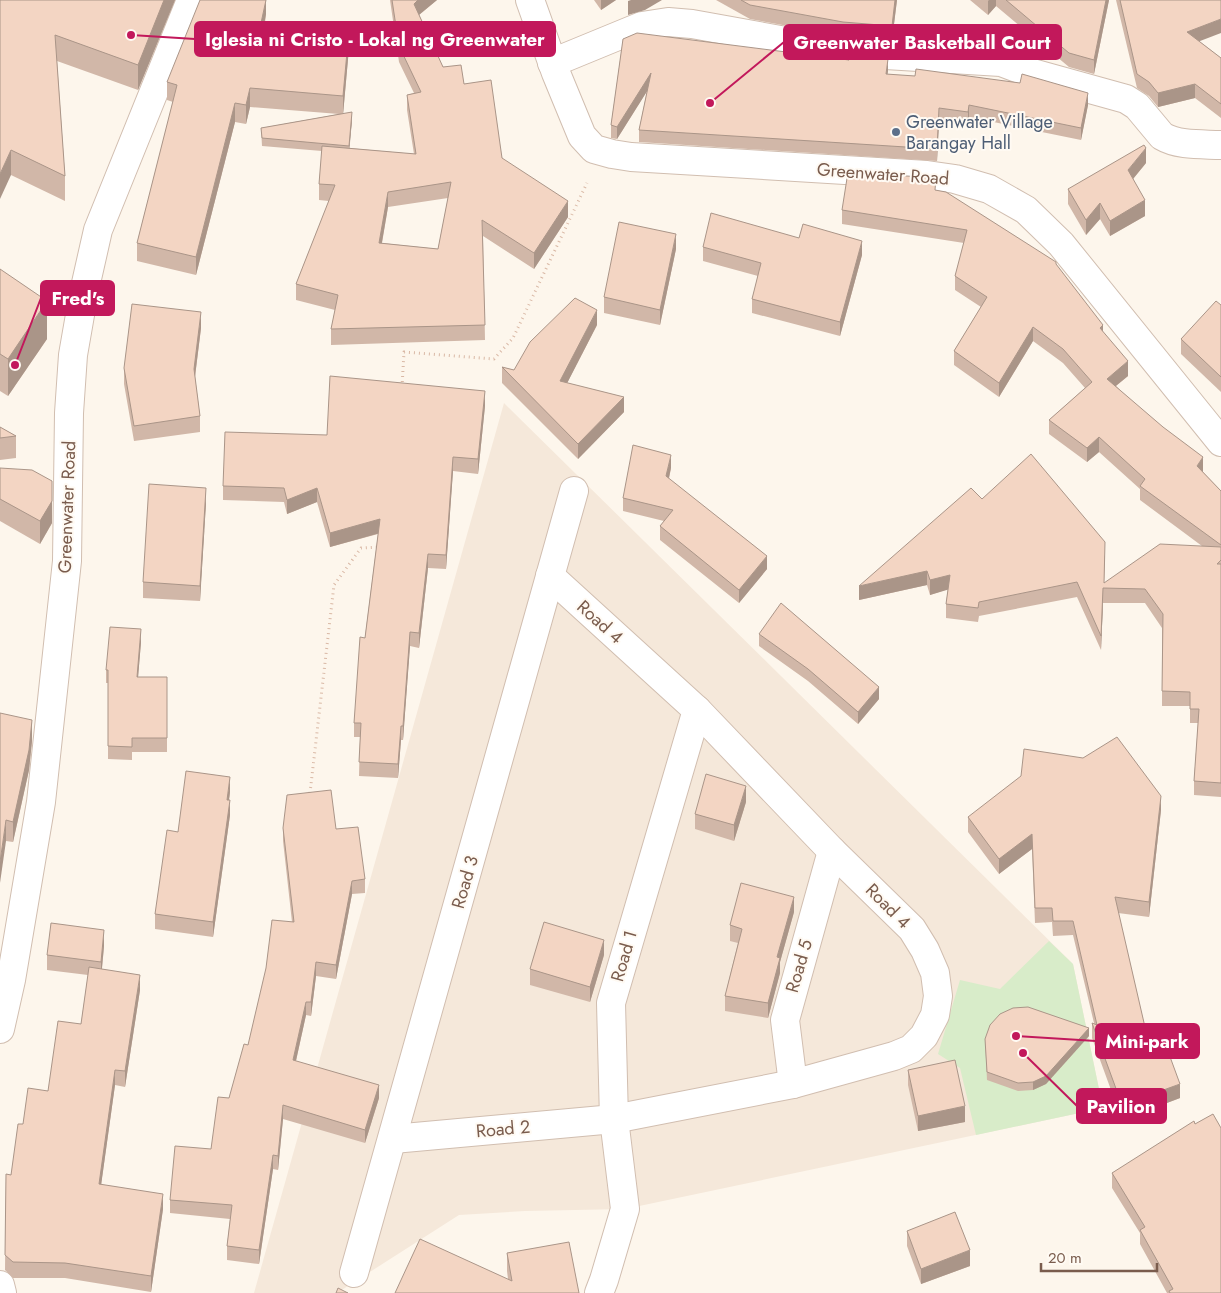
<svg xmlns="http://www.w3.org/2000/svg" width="1221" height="1293" font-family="Jost,sans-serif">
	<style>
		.residential { fill: #f5e8da }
		.green { fill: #d8ecc9 }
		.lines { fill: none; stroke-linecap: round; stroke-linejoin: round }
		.minor-casing { stroke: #d1beb0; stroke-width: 30 }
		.path { stroke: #d9b8a5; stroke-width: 3; stroke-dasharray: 1 4; stroke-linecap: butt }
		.minor { stroke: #fff; stroke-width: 28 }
		.wall { fill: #d1b7a8; fill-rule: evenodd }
		.shaded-wall { fill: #aa9588 }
		.building { fill: #f3d5c3; stroke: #aa9588; fill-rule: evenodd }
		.service-dot { fill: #5c6f8a; stroke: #fffaf3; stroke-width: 2 }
		.labels { text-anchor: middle; stroke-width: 4; stroke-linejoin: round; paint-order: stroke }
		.service-label { font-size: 18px; fill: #4e5e75; stroke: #fffaf3; text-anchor: start }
		.street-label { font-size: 18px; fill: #7a5c4d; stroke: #fffaf3 }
		.leader { fill: none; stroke: #c2185b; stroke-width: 2 }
		.callout-dot { fill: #c2185b; stroke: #fffaf3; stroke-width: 2 }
		.callout { fill: #c2185b; stroke: #c2185b; stroke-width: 2 }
		.callout-label { font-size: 19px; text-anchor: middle; font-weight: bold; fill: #fff }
	</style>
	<rect width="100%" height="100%" fill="#fdf6ec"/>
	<path class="residential" d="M504 403 1073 964 1103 1108 625 1209 525 1211 459 1215 337 1293H254Z"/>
	<path class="green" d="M1049 941 1073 964 1103 1108 976 1135 960 1068 938 1054 960 980 1000 989Z"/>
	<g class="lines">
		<g class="minor-casing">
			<g id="minor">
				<path d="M530 0 556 73 582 136 594 149 612 154 631 157 927 175 955 179 989 189 1026 210 1061 244 1221 442"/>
				<path d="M552 63 642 26 668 22 692 24 841 51 869 54 1001 62 1025 71 1126 99 1137 106 1162 136C1179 146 1202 144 1221 145"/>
				<path d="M0 1029 11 980 41 802 67 561 69 413 73 355 84 292 98 230 191 0"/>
				<path d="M793 1084 785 1020 832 851"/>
				<path d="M393 1139 614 1119 793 1084 894 1056 911 1049 924 1036 935 1015 938 996 935 973 925 950 912 929 832 851 697 710 550 576"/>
				<path d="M354 1273 574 491"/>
				<path d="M0 1285 2 1293"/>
				<path d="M599 1293 604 1280 625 1209 614 1119 611 1003 697 710"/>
			</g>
		</g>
		<g class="path">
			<path d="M402 387 404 352 494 359 513 338 587 183"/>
			<path d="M310 793 334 585 361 548 380 547"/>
		</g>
		<use href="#minor" class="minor"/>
	</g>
	<g class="wall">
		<path d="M0 0H175L138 90 57 61 65 176V201L11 175Z"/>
		<path d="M266 0V14L265 23 349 48 343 114 352 120 349 148 414 154 407 110V95L414 93 399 62 390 0H437L419 15 443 67 464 84 502 158 568 217 534 269 483 236 485 340 331 345V329L335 310 296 300V284L329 201 319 200V184L322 151 262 146 261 128 339 114 250 107 246 124 235 122 196 275 137 261V243L173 102 167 100V82ZM448 198 438 249 382 243 388 207Z"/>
		<path d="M594 0H616L601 10Z"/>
		<path d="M716 0H897L892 40 843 36 750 19Z"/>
		<path d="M970 0H1109L1094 74 1069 67 996 6 988 15Z"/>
		<path d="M1116 0H1221L1199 41 1221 58V118L1195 98 1158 107 1149 96 1137 88Z"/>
		<path d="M623 39 837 59V54L888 71 887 74 1088 105 1081 140 969 117 968 125 939 120 937 161 639 142V130L647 91 617 139 611 138V125Z"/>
		<path d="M1146 163 1133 179 1145 216 1110 236 1100 219 1086 235 1068 204V189Z"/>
		<path d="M936 190 1056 264 1103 332 1128 376 1116 386 1203 472 1221 491V797L1194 795V781L1198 723H1190V706H1162V628L1145 603H1103L1101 650 1077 597 979 616 978 622 946 618V604L948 589 930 595 927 585 859 600 982 499 1105 556 1104 583 1202 546 1140 500V489L1099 452 1087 462 1049 434V420L1085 388 1063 363 1033 341 999 397 954 365V351L981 307 955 290V276L964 243 842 224V210Z"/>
		<path d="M799 238 862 255 840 336 752 313V299L758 276 703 261V247Z"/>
		<path d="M676 249 660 325 604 313V297Z"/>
		<path d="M0 269 47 339 8 396 0 391Z"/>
		<path d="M1221 305V392L1181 354V339Z"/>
		<path d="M597 325 567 383 624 412 578 459 502 383V367L514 370Z"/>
		<path d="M201 328 195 377 200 416V432L134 441 124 384V368Z"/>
		<path d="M485 406 478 474 453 471 446 569 428 568 419 648 410 646 403 740H401L398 778 359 776 360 737H354V723L378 534 330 547 317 502 287 514 284 502 223 500V486L327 435Z"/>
		<path d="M0 427 16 436V458L0 460Z"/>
		<path d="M0 468 52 523 40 544 0 521Z"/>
		<path d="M671 468 669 479 767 569 739 603 660 540V526L664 521 623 511V498Z"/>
		<path d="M206 503 200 601 143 598V582Z"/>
		<path d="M759 634 879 699 858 724 808 681 759 646Z"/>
		<path d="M141 642 138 677H167V752H132V760L108 759V683H106V670Z"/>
		<path d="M0 713 32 741 29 770 13 842 6 841Z"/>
		<path d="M230 792 229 800 230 815 213 937 155 929V914L178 832Z"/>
		<path d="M746 802 734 841 695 829V814Z"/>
		<path d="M1161 810 1149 917 1118 913 1148 1040 1180 1098 1122 1120 1092 1038V1023H1094L1073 935 1053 936 1052 922 1035 923 1032 849 999 874 968 832V817Z"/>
		<path d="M283 828 336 829 365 879V893L352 894 336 979 316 976 311 1016 306 1015 296 1061 379 1098 365 1143 283 1119 278 1170 273 1169 259 1264 227 1260V1246L230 1219 170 1213V1200L211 1149 248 1045 292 922 283 841Z"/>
		<path d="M794 912 780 962V973L768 1018 725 1011V996L738 943 730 941V925Z"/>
		<path d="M104 946 102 969 140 990 125 1087 115 1085 101 1185 163 1209 151 1292 65 1278H13L5 1270 6 1174 11 1175 23 1124 48 1091 81 1024 88 975 47 970V955Z"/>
		<path d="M604 955 590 1002 530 985V969Z"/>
		<path d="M1089 1036 1046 1084 1033 1090 1018 1091 987 1080 985 1039Z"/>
		<path d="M908 1070 965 1122 918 1131 908 1085Z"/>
		<path d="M1195 1124 1221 1293H1167L1140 1244V1233L1112 1188V1173Z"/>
		<path d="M907 1231 970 1266 921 1284 907 1246Z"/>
		<path d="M507 1253 579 1293H395L508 1279 507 1271Z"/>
	</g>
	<g class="shaded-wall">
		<path d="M164 0H175L138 90V65Z"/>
		<path d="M266 0V14L261 41V23Z"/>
		<path d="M418 0H437L414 19V4Z"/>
		<path d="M601 0H616L601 10Z"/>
		<path d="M631 0H662L645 10 628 15V1Z"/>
		<path d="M895 0H897L892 40V26Z"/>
		<path d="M989 0H996V6L988 15V1Z"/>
		<path d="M1106 0H1109L1094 74V60Z"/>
		<path d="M1221 19V33L1187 46V32Z"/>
		<path d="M349 30V48L343 115V96Z"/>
		<path d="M888 59V71L886 86V74Z"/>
		<path d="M651 73V85L617 139V127Z"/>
		<path d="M1195 84V98L1158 107V93Z"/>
		<path d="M250 88V107L246 124V105Z"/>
		<path d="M1088 93V105L1081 140V128Z"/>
		<path d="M235 103V122L196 275V257Z"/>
		<path d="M969 105V117L968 125V112Z"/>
		<path d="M939 108V120L937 161V149Z"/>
		<path d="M352 112V120L349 154V146Z"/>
		<path d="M1146 148V163L1128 185V170Z"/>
		<path d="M11 150V175L0 199V174Z"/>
		<path d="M388 192V207L379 259V243Z"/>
		<path d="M1145 200V216L1110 236V221Z"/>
		<path d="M568 201V217L534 269V253Z"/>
		<path d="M1100 203V219L1086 235V220Z"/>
		<path d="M676 234V249L660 325V310Z"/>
		<path d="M862 241V255L840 336V322Z"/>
		<path d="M47 301V339L8 396V359Z"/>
		<path d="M597 310V325L560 397V381Z"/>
		<path d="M201 312V328L194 384V369Z"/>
		<path d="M1103 325V339L1100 328Z"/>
		<path d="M1033 327V341L999 397V383Z"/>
		<path d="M1128 361V376L1107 393V379Z"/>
		<path d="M485 391V406L478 474V459Z"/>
		<path d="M624 397V412L578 459V444Z"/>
		<path d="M1099 437V452L1087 462V448Z"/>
		<path d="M671 455V468L666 490V476Z"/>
		<path d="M453 457V471L446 569V555Z"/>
		<path d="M1203 457V472L1197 480V466Z"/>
		<path d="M52 481V523L40 544V521Z"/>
		<path d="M206 488V503L200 601V586Z"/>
		<path d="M317 488V502L287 514V500Z"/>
		<path d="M380 519V533L330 547V533Z"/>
		<path d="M428 554V568L419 648V633Z"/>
		<path d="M767 556V569L739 603V590Z"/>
		<path d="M927 571V585L859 600V586Z"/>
		<path d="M950 575V589L930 595V580Z"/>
		<path d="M1103 588V603L1101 650V636Z"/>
		<path d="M141 629V642L137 690V677Z"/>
		<path d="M410 632V646L403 740V726Z"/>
		<path d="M879 687V699L858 724V712Z"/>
		<path d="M32 720V741L29 770 13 842V822Z"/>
		<path d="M401 726V740L398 778V764Z"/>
		<path d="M230 777V792L227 815V800Z"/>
		<path d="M746 786V802L734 841V825Z"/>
		<path d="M1161 796V810L1149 917V902Z"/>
		<path d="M230 800V815L213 937V922Z"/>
		<path d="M6 820V841L0 883V862Z"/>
		<path d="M1032 834V849L999 874V859Z"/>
		<path d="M352 881V894L336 979V965Z"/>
		<path d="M794 897V912L780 962V973L768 1018V1003L777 957Z"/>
		<path d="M104 930V946L101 977V962Z"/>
		<path d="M604 940V955L590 1002V987Z"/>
		<path d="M316 962V976L311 1016V1002Z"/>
		<path d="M140 975V990L125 1087V1071Z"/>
		<path d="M306 1002V1015L293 1074V1060Z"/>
		<path d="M1089 1028V1036L1046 1084 1033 1090V1082Z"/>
		<path d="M115 1070V1085L99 1200V1184Z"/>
		<path d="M1180 1084V1098L1122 1120V1105Z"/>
		<path d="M379 1085V1098L365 1143V1130Z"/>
		<path d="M283 1105V1119L278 1170V1156Z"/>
		<path d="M965 1106V1122L918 1131V1116Z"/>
		<path d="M273 1155V1169L259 1264V1250Z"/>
		<path d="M163 1194V1209L151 1292V1276Z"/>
		<path d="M970 1250V1266L921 1284V1269Z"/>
	</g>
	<g class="building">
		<path d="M0 0H164L138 65 55 35 65 176 11 150 0 174Z"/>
		<path d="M200 0H266L261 23 349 30 343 96 250 88 246 105 235 103 196 257 137 243 177 85 167 82Z"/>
		<path d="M392 0H418L414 4 443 67 461 65 464 84 491 80 502 158 568 201 534 253 482 220 485 325 331 329 338 295 296 284 335 185 319 184 322 146 416 154 407 95 421 92 399 46ZM451 182 438 249 379 243 388 192Z"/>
		<path d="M741 0H895L892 26 843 22 750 5Z"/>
		<path d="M1006 0H1106L1094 60 1069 53Z"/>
		<path d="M1120 0H1221V19L1187 32 1221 58V104L1195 84 1158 93 1149 82 1137 74Z"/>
		<path d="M637 33 849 60 837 54 888 59 886 74 915 76 916 69 1020 83 1022 74 1088 93 1081 128 969 105 968 112 939 108 937 149 639 130 651 73 617 127 611 125 623 39Z"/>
		<path d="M352 112 349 146 262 138 261 128Z"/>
		<path d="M1144 145 1146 148 1128 170 1145 200 1110 221 1100 203 1086 220 1068 189Z"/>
		<path d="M848 172 936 178 935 190 946 192 1056 262V264L1103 325 1100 328 1128 361 1107 379 1163 427 1203 457 1197 466 1221 491V545L1140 486 1145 479 1099 437 1087 448 1049 420 1092 382 1063 349 1033 327 999 383 954 351 987 297 955 276 967 230 842 210Z"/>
		<path d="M711 213 799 238 803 224 862 241 840 322 752 299 761 263 703 247Z"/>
		<path d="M619 222 676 234 660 310 604 297Z"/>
		<path d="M0 269 47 301 8 359 0 354Z"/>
		<path d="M575 298 597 310 560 381 624 397 578 444 502 367 514 370 530 342Z"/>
		<path d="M1216 301 1221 305V377L1181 339Z"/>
		<path d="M132 304 201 312 194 369 200 416 134 426 124 368Z"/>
		<path d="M330 376 485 391 478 459 453 457 446 555 428 554 419 633 410 632 403 726H401L398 764 359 762 361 723H354L360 637 365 638 380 519 330 533 317 488 287 500 284 488 223 486 225 432 327 435Z"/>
		<path d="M0 427 16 436 0 438Z"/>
		<path d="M633 445 671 455 666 476 767 556 739 590 660 526 673 510 623 498Z"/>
		<path d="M1031 454 1105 542 1104 583 1160 544 1221 547V560L1217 564H1221V783L1194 781 1199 709H1190V692L1162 691 1163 614 1145 589 1103 588 1101 636 1077 582 979 602 978 608 946 604 950 575 930 580 927 571 859 586 971 488 982 499Z"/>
		<path d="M0 468 32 470 52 481V501L40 521 0 499Z"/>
		<path d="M149 484 206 488 200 586 143 582Z"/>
		<path d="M781 603 879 687 858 712 808 669 759 634Z"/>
		<path d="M110 627 141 629 137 677H167V738H132V747L108 746V670H106Z"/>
		<path d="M0 713 32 720 29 750 13 822 6 820 0 862Z"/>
		<path d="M1117 737 1161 796 1149 902 1115 897 1148 1040 1162 1035 1180 1084 1122 1105 1092 1023 1097 1025 1073 921H1053L1052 908H1035L1032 834 999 859 968 817 1021 776 1024 749 1083 758Z"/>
		<path d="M186 771 230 777 227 800H230L213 922 155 914 167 830 178 832Z"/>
		<path d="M706 774 746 786 734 825 695 814Z"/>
		<path d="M331 790 336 829 358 827 365 879 352 881 336 965 316 962 311 1002H306L293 1060 379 1085 365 1130 283 1105 278 1156 273 1155 259 1250 227 1246 232 1205 170 1200 175 1146 211 1149 218 1097 229 1098 244 1044 248 1045 266 968 272 920 294 922 283 828 287 795Z"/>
		<path d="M741 883 794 897 777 957 780 958 768 1003 725 996 742 929 730 925Z"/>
		<path d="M544 922 604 940 590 987 530 969Z"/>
		<path d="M51 923 104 930 101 962 47 955Z"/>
		<path d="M89 967 140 975 125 1071 115 1070 99 1184 163 1194 151 1276 65 1263 13 1262 5 1255 6 1174 11 1175 18 1124H23L28 1088 48 1091 58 1021 81 1024Z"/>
		<path d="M1028 1007 1089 1028 1046 1076 1033 1082 1018 1083 987 1072 985 1039 990 1025 1000 1014 1013 1008Z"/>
		<path d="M955 1060 965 1106 918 1116 908 1070Z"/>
		<path d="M1213 1114 1221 1128V1293H1170L1169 1291 1173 1289 1140 1230 1145 1227 1112 1173 1194 1121 1195 1124Z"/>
		<path d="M955 1212 970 1250 921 1269 907 1231Z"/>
		<path d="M420 1239 512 1281 507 1253 569 1242 579 1293H395Z"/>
		<path d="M338 1288 348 1293H336Z"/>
	</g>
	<circle class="service-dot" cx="896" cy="132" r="5"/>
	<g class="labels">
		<g class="service-label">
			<text x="906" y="128">Greenwater Village<tspan x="906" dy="21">Barangay Hall</tspan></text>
		</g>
		<g class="street-label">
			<text transform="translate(883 174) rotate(4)" y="6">Greenwater Road</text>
			<text transform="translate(67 507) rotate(-88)" y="6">Greenwater Road</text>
			<text transform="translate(600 622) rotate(42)" y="6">Road 4</text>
			<text transform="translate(465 882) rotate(-74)" y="6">Road 3</text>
			<text transform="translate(888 906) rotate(45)" y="6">Road 4</text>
			<text transform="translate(624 956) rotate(-74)" y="6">Road 1</text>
			<text transform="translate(799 966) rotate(-74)" y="6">Road 5</text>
			<text transform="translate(503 1129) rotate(-5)" y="6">Road 2</text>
		</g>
	</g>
	<path class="leader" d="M131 35L195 39M710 103L784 42M15 365L41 298M1016 1036L1096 1041M1023 1053L1077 1106"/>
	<g class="callout-dot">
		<circle cx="131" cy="35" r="5"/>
		<circle cx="710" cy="103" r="5"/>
		<circle cx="15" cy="365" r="5"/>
		<circle cx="1016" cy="1036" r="5"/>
		<circle cx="1023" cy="1053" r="5"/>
	</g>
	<g class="callout">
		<rect x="195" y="22" width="360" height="34" rx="5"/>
		<rect x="784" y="25" width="277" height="34" rx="5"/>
		<rect x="41" y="281" width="73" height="34" rx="5"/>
		<rect x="1096" y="1024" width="103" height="34" rx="5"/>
		<rect x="1077" y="1089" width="89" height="34" rx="5"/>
	</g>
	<g class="callout-label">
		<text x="375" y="46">Iglesia ni Cristo - Lokal ng Greenwater</text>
		<text x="922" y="49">Greenwater Basketball Court</text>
		<text x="78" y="305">Fred's</text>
		<text x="1147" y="1048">Mini-park</text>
		<text x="1121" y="1113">Pavilion</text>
	</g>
	<path d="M1041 1263v8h116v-8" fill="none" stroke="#7a5c4d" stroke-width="2.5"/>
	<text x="1048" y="1263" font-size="15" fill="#7a5c4d" stroke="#fffaf3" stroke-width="4" paint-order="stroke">20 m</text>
</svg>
